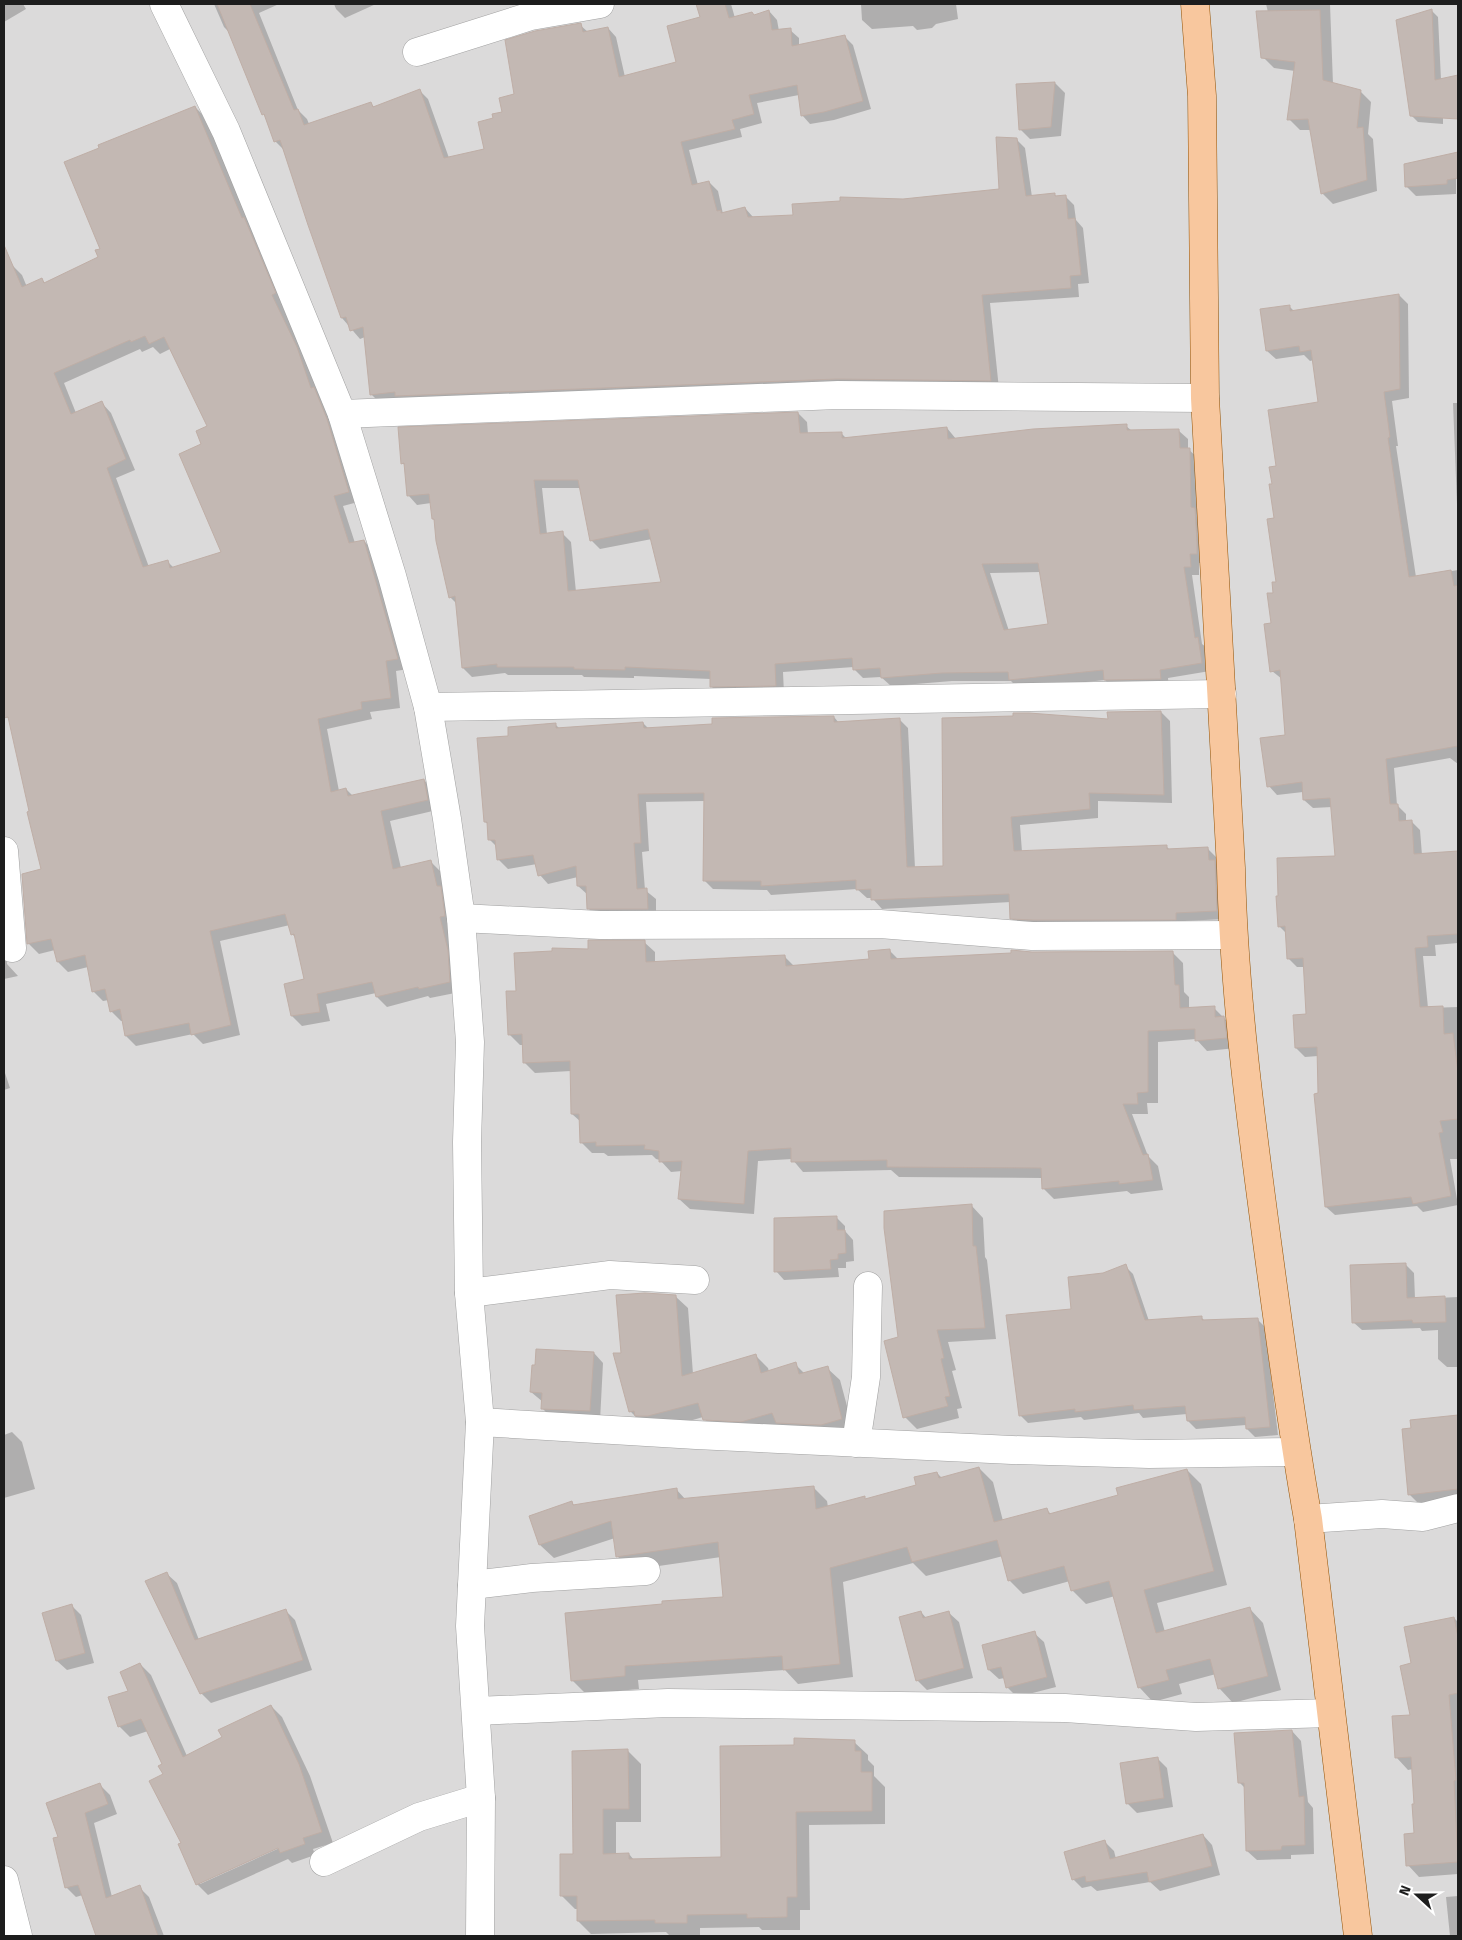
<svg xmlns="http://www.w3.org/2000/svg" width="1462" height="1940" font-family="'Fira Sans',sans-serif">
	<style>
		.residential { fill: #dbdada }
		.shadow { fill: #0003; fill-rule: evenodd }
		.building { fill: #c3b8b3; stroke: #bfaea6; fill-rule: evenodd }
		.lines { fill: none; stroke-linecap: round; stroke-linejoin: round }
		.minor-casing { stroke: #a1a1a1; stroke-width: 29 }
		.major-casing { stroke: #925205; stroke-width: 29 }
		.minor { stroke: #fff; stroke-width: 28 }
		.major { stroke: #f8c79e; stroke-width: 28 }
	</style>
	<rect width="100%" height="100%" fill="#eee9e4"/>
	<rect class="residential" x="4" y="4" width="1454" height="1932"/>
	<g class="shadow">
		<path d="M4 4H23L26 9 4 22Z"/>
		<path d="M214 4H279L259 13 298 110 307 119 309 124 370 103 375 108 419 90 428 99 449 158 486 150 495 119 504 113 516 95 580 25 588 32 608 28 616 37 625 77 677 63 702 18 698 4H731L735 18 755 16 769 11 777 20 779 31 790 30 799 38V45L844 36 853 45 871 109 834 120 810 124 802 115 799 95 757 103 762 123 740 129 742 137 689 150 698 185 709 182 718 191 723 214 745 208 753 217 794 216 903 201 1000 190 1016 139 1025 148 1032 197 1054 194 1057 197 1065 196 1074 205 1076 220 1083 228 1089 283 1078 284 1079 297 990 303 999 389 380 403 371 394 365 337 360 339 342 318 284 150 275 141 231 34 224 27Z"/>
		<path d="M334 4H376L345 18 336 9Z"/>
		<path d="M861 4H956L958 19 936 24 932 28 917 30 913 26 872 29 862 20Z"/>
		<path d="M1266 4H1331H1330L1333 84 1360 91 1371 102 1368 134 1373 139 1377 191 1333 204 1322 193 1311 130H1300L1289 119 1295 71 1274 68 1263 57 1268 12Z"/>
		<path d="M1431 10 1438 17 1441 80 1458 76V114L1443 117V124L1418 122 1411 115Z"/>
		<path d="M1055 83 1065 93 1061 136 1030 139 1020 129Z"/>
		<path d="M195 107 205 117 285 304 282 305 323 398 358 502 343 506 355 543 364 541 374 551 408 669 396 671 400 708 370 712 372 719 327 729 339 791 346 789 353 796 424 780 434 790 437 810 390 821 401 868 431 862 441 872 460 992 430 998 428 996 387 1007 377 997 376 993 326 1004 330 1021 302 1026 292 1016 305 980 296 938 292 934 290 925 220 941 240 1035 203 1044 193 1034 136 1046 126 1036 123 1021H121L111 1011 109 1000 103 1001 93 991 88 967 68 972 58 962 55 950 39 954 29 944 23 875 43 870 11 720 7 717 4 700V269L12 265 22 275 27 287 42 280 46 284 100 257 101 249ZM153 347 160 354 170 349 209 427 203 444 223 552 174 568 167 561 149 567 116 478 135 470 111 413 101 402 76 413 64 383 140 349 142 352Z"/>
		<path d="M1456 166V194L1416 196 1406 186Z"/>
		<path d="M1399 295 1408 304 1409 398 1392 401 1398 446H1396L1416 577 1458 570V764L1450 758 1394 768 1397 805 1406 814V822L1411 821 1420 830 1422 855 1458 852V943L1435 945 1436 956H1423L1428 1008 1458 1007V1159H1450L1458 1205 1423 1212 1417 1206 1335 1215 1326 1207 1318 1056 1305 1057 1296 1048 1307 1016 1305 967H1297L1288 958 1287 934 1279 926 1336 858 1332 807 1313 808 1304 800 1303 792 1277 795 1269 786 1286 736 1282 679 1272 671V624L1277 583 1273 485 1277 468 1320 403 1314 360 1310 361 1304 355 1276 359 1267 351 1289 306 1295 312Z"/>
		<path d="M1453 403H1458V505L1457 504Z"/>
		<path d="M798 413 807 422 808 434H842L847 439 947 428 956 439 1126 426 1132 431H1179L1188 439V449L1198 458 1206 563H1199V575H1192L1202 644 1206 647 1210 671 1168 678 1169 688 1114 689 1105 680 1019 689 1011 681H952L891 686 881 677 863 678 855 670 854 667 783 672 784 694 720 695 711 686V679L634 676V678L584 677 582 675H508L505 673 472 677 463 668 457 604 450 597 435 521 433 519 431 503 417 505 409 496 406 466 402 463ZM542 488H581L591 540 600 549 652 539 662 583 576 592 571 542 562 533 547 534ZM1041 572 1049 625 1009 631 990 573Z"/>
		<path d="M1161 712 1170 721 1172 803 1098 801V818L1020 825 1022 852 1166 846 1170 850 1208 849 1217 858 1225 919 1184 921V928L1020 927 1011 918V902L882 909 872 898H867L857 889 771 895 767 890 713 889 704 880 705 801 646 802 649 851 642 852 645 890 656 899V918L597 917 588 908V895L578 886V877L548 884 540 875 537 864 508 869 499 860 497 847 489 839 488 824 485 822 510 737 555 724 560 729 643 723 649 729 834 717 839 723 899 719 908 728 915 868 944 867 1109 721Z"/>
		<path d="M4 932 7 964 18 976 4 979Z"/>
		<path d="M644 942 655 952V962L784 956 794 966 871 960 889 950 899 960 1032 953 1172 952 1183 963 1184 992 1189 997V1009L1214 1008 1234 1028 1236 1048 1207 1051 1196 1039 1158 1042V1103H1147L1148 1114H1132L1148 1156 1158 1166 1163 1190 1131 1194 1127 1191 1054 1199 1043 1188V1178L899 1177 891 1170 803 1172 792 1159 758 1161 754 1214 690 1209 679 1199 682 1171 671 1172 660 1160 656 1159 652 1155 608 1156 604 1153H592L581 1142V1122L572 1114 571 1071 535 1073 524 1062 523 1045H520L509 1034 517 992 590 951Z"/>
		<path d="M4 1070 10 1088 4 1090Z"/>
		<path d="M971 1205 983 1218 985 1257 987 1260 996 1339 948 1342 956 1370 952 1371 962 1408 957 1409 959 1418 917 1429 905 1417 900 1338Z"/>
		<path d="M836 1217 845 1226V1231L853 1240 854 1261 846 1262V1268H838L839 1277 784 1280 776 1271Z"/>
		<path d="M1405 1264 1414 1273 1415 1299 1458 1297V1367H1447L1438 1359V1330L1422 1331 1420 1328 1362 1330 1353 1322Z"/>
		<path d="M1125 1266 1133 1274 1149 1321 1201 1317 1206 1322 1257 1319 1265 1327 1278 1435 1255 1437 1247 1429 1246 1425 1196 1429 1188 1421 1187 1414 1143 1418 1139 1413 1084 1420 1081 1417 1028 1423 1020 1415 1073 1310 1103 1274Z"/>
		<path d="M675 1296 688 1308 693 1374 756 1356 768 1368 769 1372 795 1364 805 1374 827 1368 840 1380 854 1432H716L703 1417 662 1429 643 1424 631 1412 622 1355Z"/>
		<path d="M594 1353 603 1363 600 1421 552 1418 542 1408 543 1402 531 1392Z"/>
		<path d="M1458 1417V1504L1423 1508 1409 1494 1411 1422Z"/>
		<path d="M12 1432 22 1442 35 1489 4 1498V1435Z"/>
		<path d="M979 1468 993 1482 1003 1521 1047 1510 1052 1515 1120 1496 1187 1470 1201 1484 1227 1585 1157 1603 1165 1632 1250 1609 1263 1623 1281 1690 1233 1703 1220 1689 1216 1674 1179 1684 1182 1694 1153 1702 1140 1688 1115 1596 1086 1604 1072 1590 1070 1581 1023 1594 1009 1580 1003 1556 926 1576 913 1563 843 1582 853 1677 798 1684 785 1670 638 1680 639 1689 586 1694 572 1680 724 1598 721 1557 631 1570 618 1557 615 1538 554 1558 540 1545 572 1503 575 1506 676 1489 686 1500 813 1487 827 1501 828 1507 864 1498 866 1500 917 1486 937 1473 942 1478Z"/>
		<path d="M167 1574 177 1583 199 1640 285 1610 295 1620 312 1670 211 1703 201 1693Z"/>
		<path d="M71 1605 81 1615 94 1663 67 1670 57 1661Z"/>
		<path d="M921 1612 927 1619 949 1613 959 1622 973 1678 927 1690 917 1680Z"/>
		<path d="M1454 1618 1458 1622V1874L1419 1877 1408 1865 1415 1834 1416 1805 1413 1769 1408 1770 1397 1758 1411 1716 1413 1664Z"/>
		<path d="M1034 1633 1044 1642 1056 1687 1017 1697 1007 1687 1005 1678 999 1679 989 1670Z"/>
		<path d="M140 1664 151 1675 187 1756 223 1737 271 1706 282 1717 310 1776 333 1843 313 1849 315 1855 292 1863 288 1859 208 1895 197 1884 183 1843 164 1774 163 1765 148 1731 130 1737 119 1726ZM283 1844 284 1846 200 1884V1882Z"/>
		<path d="M1292 1731 1301 1741 1308 1802 1313 1808 1314 1854 1291 1855V1859L1257 1860 1247 1851 1245 1788 1240 1783Z"/>
		<path d="M854 1742 868 1755V1760L874 1766V1776L885 1787V1824L809 1825 810 1910H800V1930H762L759 1927 700 1928V1936H670L666 1932 591 1934 578 1921V1909H575L561 1895 575 1855 628 1751 641 1764V1822H616V1855L629 1854 634 1860 722 1858 795 1746Z"/>
		<path d="M1157 1758 1167 1768 1173 1807 1137 1813 1127 1803Z"/>
		<path d="M100 1785 110 1795 117 1814 94 1823 112 1897 139 1887 149 1897 164 1936H97L83 1895 76 1897 66 1887 59 1838Z"/>
		<path d="M1203 1835 1212 1845 1220 1875 1160 1891 1150 1882 1097 1891 1091 1886 1082 1888 1073 1879 1105 1842 1114 1851 1116 1859Z"/>
		<path d="M1458 1896V1936H1450L1446 1897Z"/>
	</g>
	<g class="building">
		<path d="M217 4H250L294 110 298 109 304 125 371 102 373 107 420 89 444 158 484 149 478 122 493 118 492 114 502 112 499 98 514 94 505 40 535 31 581 23 583 32 608 27 619 77 676 62 667 26 700 17 696 4H725L729 18 752 12 754 15 769 10 772 30 791 28 792 46 845 35 863 101 824 112 801 116 797 85 749 95 754 114 732 120 735 129 681 142 692 185 709 181 717 211 721 210V213L745 207 748 217 793 215 792 204 840 201V197L903 199 999 189 996 137 1017 138 1026 196 1055 193V196L1066 195 1068 219 1075 218 1081 275 1070 276 1071 288 982 295 991 381 837 379 395 396V392L370 395 363 327 350 331 346 317 341 318 308 225 280 140 274 142 264 114 262 115Z"/>
		<path d="M1432 9 1435 80 1458 75V119L1410 116 1396 20Z"/>
		<path d="M1320 10 1323 80 1361 90 1357 128 1363 127 1367 180 1321 194 1308 119 1287 120 1295 62 1261 58 1256 11Z"/>
		<path d="M1055 82 1051 127 1019 130 1016 84Z"/>
		<path d="M195 106 242 218 244 217 276 293 272 295 297 347 311 388 314 387 327 419 349 492 334 496 349 543 364 540 398 659 386 661 391 698 361 702 362 709 318 719 331 792 346 788 348 796 424 779 428 800 381 811 393 869 431 860 437 886H441L445 916 440 917 448 950 450 982 419 989 418 987 376 997 372 982 317 994 320 1012 291 1016 284 984 304 979 294 934 291 935 285 914 210 931 231 1025 191 1035 189 1023 125 1036 120 1009 110 1012 105 989 92 992 85 955 57 962 51 939 27 944 22 874 41 869 27 812 29 811 8 717 4 718V245L22 287 42 278 44 283 98 257 95 250 100 249 64 162 99 148 98 145ZM145 336 149 344 164 337 207 426 196 431 201 444 179 454 221 552 170 568 168 560 143 567 107 468 126 459 102 401 71 414 54 373 130 340 131 342Z"/>
		<path d="M1458 152V178L1447 180V184L1405 187 1404 164Z"/>
		<path d="M1399 294 1400 389 1384 392 1390 437 1388 438 1409 577 1451 570 1454 586 1458 585V746L1386 759 1390 804H1398L1399 821 1412 820 1414 854 1458 851V934L1427 936 1428 947 1415 948 1420 1007 1443 1006 1444 1034 1453 1033 1458 1072V1119L1440 1121 1443 1132 1439 1133 1451 1196 1413 1204 1411 1197 1325 1207 1314 1094 1318 1093 1317 1047 1295 1048 1293 1015 1306 1014 1303 958 1287 959 1285 926 1278 927 1276 896H1278L1277 858 1335 856 1330 798 1303 800 1302 782 1267 787 1260 738 1285 735 1280 670 1270 672 1264 624 1271 623 1267 593H1273L1272 582H1276L1267 519 1274 518 1269 484H1272L1269 467 1276 466 1268 410 1318 402 1311 350 1300 352 1299 346 1266 351 1260 309 1290 305V311Z"/>
		<path d="M798 412 800 433 842 432V438L947 427 948 439 1033 429 1127 424V430L1179 429 1180 448H1190L1191 507 1195 508 1197 542V554H1190L1191 567H1184L1195 638 1198 637 1202 663 1160 670 1161 679 1104 680 1103 670 1009 680 1008 672 942 673 881 678 880 668 853 670 852 658 775 664 776 686 710 687V671L625 667V670L574 669V667H497V664L462 668 455 596 449 598 436 541 434 519H432L429 494 407 496 404 463 401 464 398 427ZM534 480H578L590 541 648 529 661 582 568 591 563 531 540 534ZM1038 563 1048 624 1004 630 982 564Z"/>
		<path d="M1161 711 1164 795 1089 793 1090 809 1011 817 1014 851 1167 845V849L1208 847 1209 860H1215L1217 911 1176 913V920H1033L1010 919 1009 894 871 900V889L856 890V880L761 886V881H703L704 793 638 794 641 843H634L637 889 647 888 648 909H587L586 886H577L576 866 538 876 533 855 497 860 495 840H488L487 822H484L477 738 508 736V727L556 723V728L643 722 644 728 712 724V718L834 716V722L900 718 907 867 943 866 942 718 1013 716V713H1029L1108 719 1107 712Z"/>
		<path d="M588 940H645L646 962 785 955 786 966 869 959 868 951 890 949 891 959 1011 953V950L1032 952 1173 951 1175 985H1179L1180 1008 1215 1006V1017L1224 1016 1227 1038 1195 1041V1029L1148 1031V1092L1137 1093 1138 1104H1123L1143 1155 1148 1154 1153 1180 1119 1184V1181L1042 1189 1041 1168 887 1167V1160L791 1162V1148L748 1151 744 1204 678 1199 682 1161 659 1162V1151L644 1149 645 1145 596 1146V1142L580 1143 579 1114H571L570 1061 523 1063 522 1034 508 1035 506 991H516L514 953 552 951V948L588 949Z"/>
		<path d="M972 1204 973 1246H976L985 1328 937 1330 944 1358 941 1359 950 1396 945 1397 948 1406 903 1418 884 1341 898 1337 884 1228V1211Z"/>
		<path d="M837 1216V1230H845L846 1253 838 1254V1259L830 1260 831 1269 774 1272V1218Z"/>
		<path d="M1406 1263 1407 1298 1445 1296 1446 1322 1413 1323 1412 1320 1352 1323 1350 1265Z"/>
		<path d="M1126 1264 1145 1320 1202 1316V1320L1258 1318 1270 1427 1246 1429 1245 1417 1187 1421 1185 1406 1134 1410 1133 1405 1075 1412V1409L1019 1416 1006 1315 1071 1309 1068 1277 1103 1273Z"/>
		<path d="M645 1293 676 1295 682 1376 756 1354 761 1373 796 1362 799 1374 828 1366 842 1419 821 1425 776 1423 772 1413 741 1422 703 1420 698 1403 648 1416H635L634 1411 629 1412 613 1353H621L616 1295Z"/>
		<path d="M536 1349 594 1352 590 1411 541 1409 542 1393 530 1392 532 1365H535Z"/>
		<path d="M1458 1415V1489L1408 1495 1402 1429 1411 1428 1410 1420Z"/>
		<path d="M979 1467 994 1522 1047 1508 1049 1514 1118 1495 1116 1488 1187 1469 1214 1571 1144 1590 1156 1633 1250 1607 1268 1676 1218 1689 1210 1659 1166 1670 1169 1680 1138 1688 1109 1581 1071 1591 1064 1566 1008 1581 997 1540 912 1562 907 1547 830 1568 840 1664 783 1670 782 1656 625 1666V1676L571 1681 565 1613 662 1604V1601L723 1597 718 1542 616 1557 611 1521 539 1545 529 1516 572 1501 573 1505 677 1488 678 1499 814 1486 816 1509 865 1496V1499L916 1485 914 1477 937 1472 939 1478Z"/>
		<path d="M167 1572 195 1640 286 1609 303 1660 200 1694 145 1581Z"/>
		<path d="M72 1604 85 1653 56 1661 42 1613Z"/>
		<path d="M921 1611 923 1618 949 1611 964 1668 916 1681 899 1617Z"/>
		<path d="M1454 1617 1458 1637V1693L1449 1695 1456 1780 1454 1781 1458 1862 1406 1866 1404 1834 1414 1833 1412 1804H1414L1411 1757 1395 1758 1392 1716 1410 1715 1400 1666 1411 1663 1404 1627Z"/>
		<path d="M1035 1631 1047 1677 1006 1688 1001 1667 988 1670 982 1645Z"/>
		<path d="M140 1663 183 1757 222 1737 218 1730 271 1705 299 1764 322 1832 303 1838 305 1844 280 1853 278 1848 196 1885 178 1844 181 1843 149 1781 163 1774 158 1766 162 1764 141 1719 118 1727 108 1697 128 1691 120 1672Z"/>
		<path d="M1292 1730 1299 1797 1304 1796 1305 1845 1282 1846 1281 1850 1246 1851 1244 1783H1238L1234 1733Z"/>
		<path d="M794 1738 855 1740V1751H861V1772H872V1811L796 1812 797 1897H787V1917L747 1918V1914L687 1915V1923H655V1920L577 1921V1896H560V1854H573L572 1751 628 1749 629 1809H603V1854L629 1853V1859L721 1857 720 1746 794 1745Z"/>
		<path d="M1158 1757 1164 1798 1126 1804 1120 1763Z"/>
		<path d="M100 1783 108 1804 85 1813 106 1898 140 1885 158 1936H96L78 1885 65 1888 53 1838 58 1837 46 1803Z"/>
		<path d="M1203 1834 1212 1866 1149 1882 1147 1872 1086 1882 1085 1876 1072 1880 1064 1852 1105 1840 1110 1859Z"/>
	</g>
	<g class="lines">
		<g class="minor-casing">
			<g id="minor">
				<path d="M164 4 226 131 342 414 392 576 428 707 447 819 461 918 470 1042 467 1142 469 1293 480 1422 470 1626 481 1798 480 1936"/>
				<path d="M417 52 531 16 600 4"/>
				<path d="M342 414 838 395 1205 398"/>
				<path d="M428 707 1222 694"/>
				<path d="M4 851 12 948"/>
				<path d="M461 918 600 925 880 924 1032 936 1233 935"/>
				<path d="M469 1293 610 1275 695 1280"/>
				<path d="M480 1422 696 1435 1012 1450 1149 1454 1296 1452"/>
				<path d="M856 1443 866 1377 868 1286"/>
				<path d="M1308 1519 1382 1514 1423 1517 1458 1508"/>
				<path d="M472 1585 532 1578 646 1571"/>
				<path d="M476 1711 668 1703 1065 1708 1196 1717 1331 1713"/>
				<path d="M324 1862 419 1817 481 1798"/>
				<path d="M4 1880 18 1936"/>
			</g>
		</g>
		<g class="major-casing">
			<path id="major" d="M1195 4 1202 96 1205 398 1231 868C1234 995 1251 1122 1268 1249 1280 1339 1292 1429 1308 1519L1358 1936"/>
		</g>
		<use href="#minor" class="minor"/>
		<use href="#major" class="major"/>
	</g>
	<rect width="1462" height="1940" fill="none" stroke="#1d1d1d" stroke-width="10"/>
	<g transform="translate(1417 1895) rotate(291)" stroke="#ffffff" stroke-width="4" paint-order="stroke">
	<path d="M0-4L9 19L0 12L-9 19Z" fill="#1d1d1d"/>
	<text y="-8" font-size="14" font-weight="bold" text-anchor="middle" fill="#1d1d1d">N</text>
	</g>
</svg>
